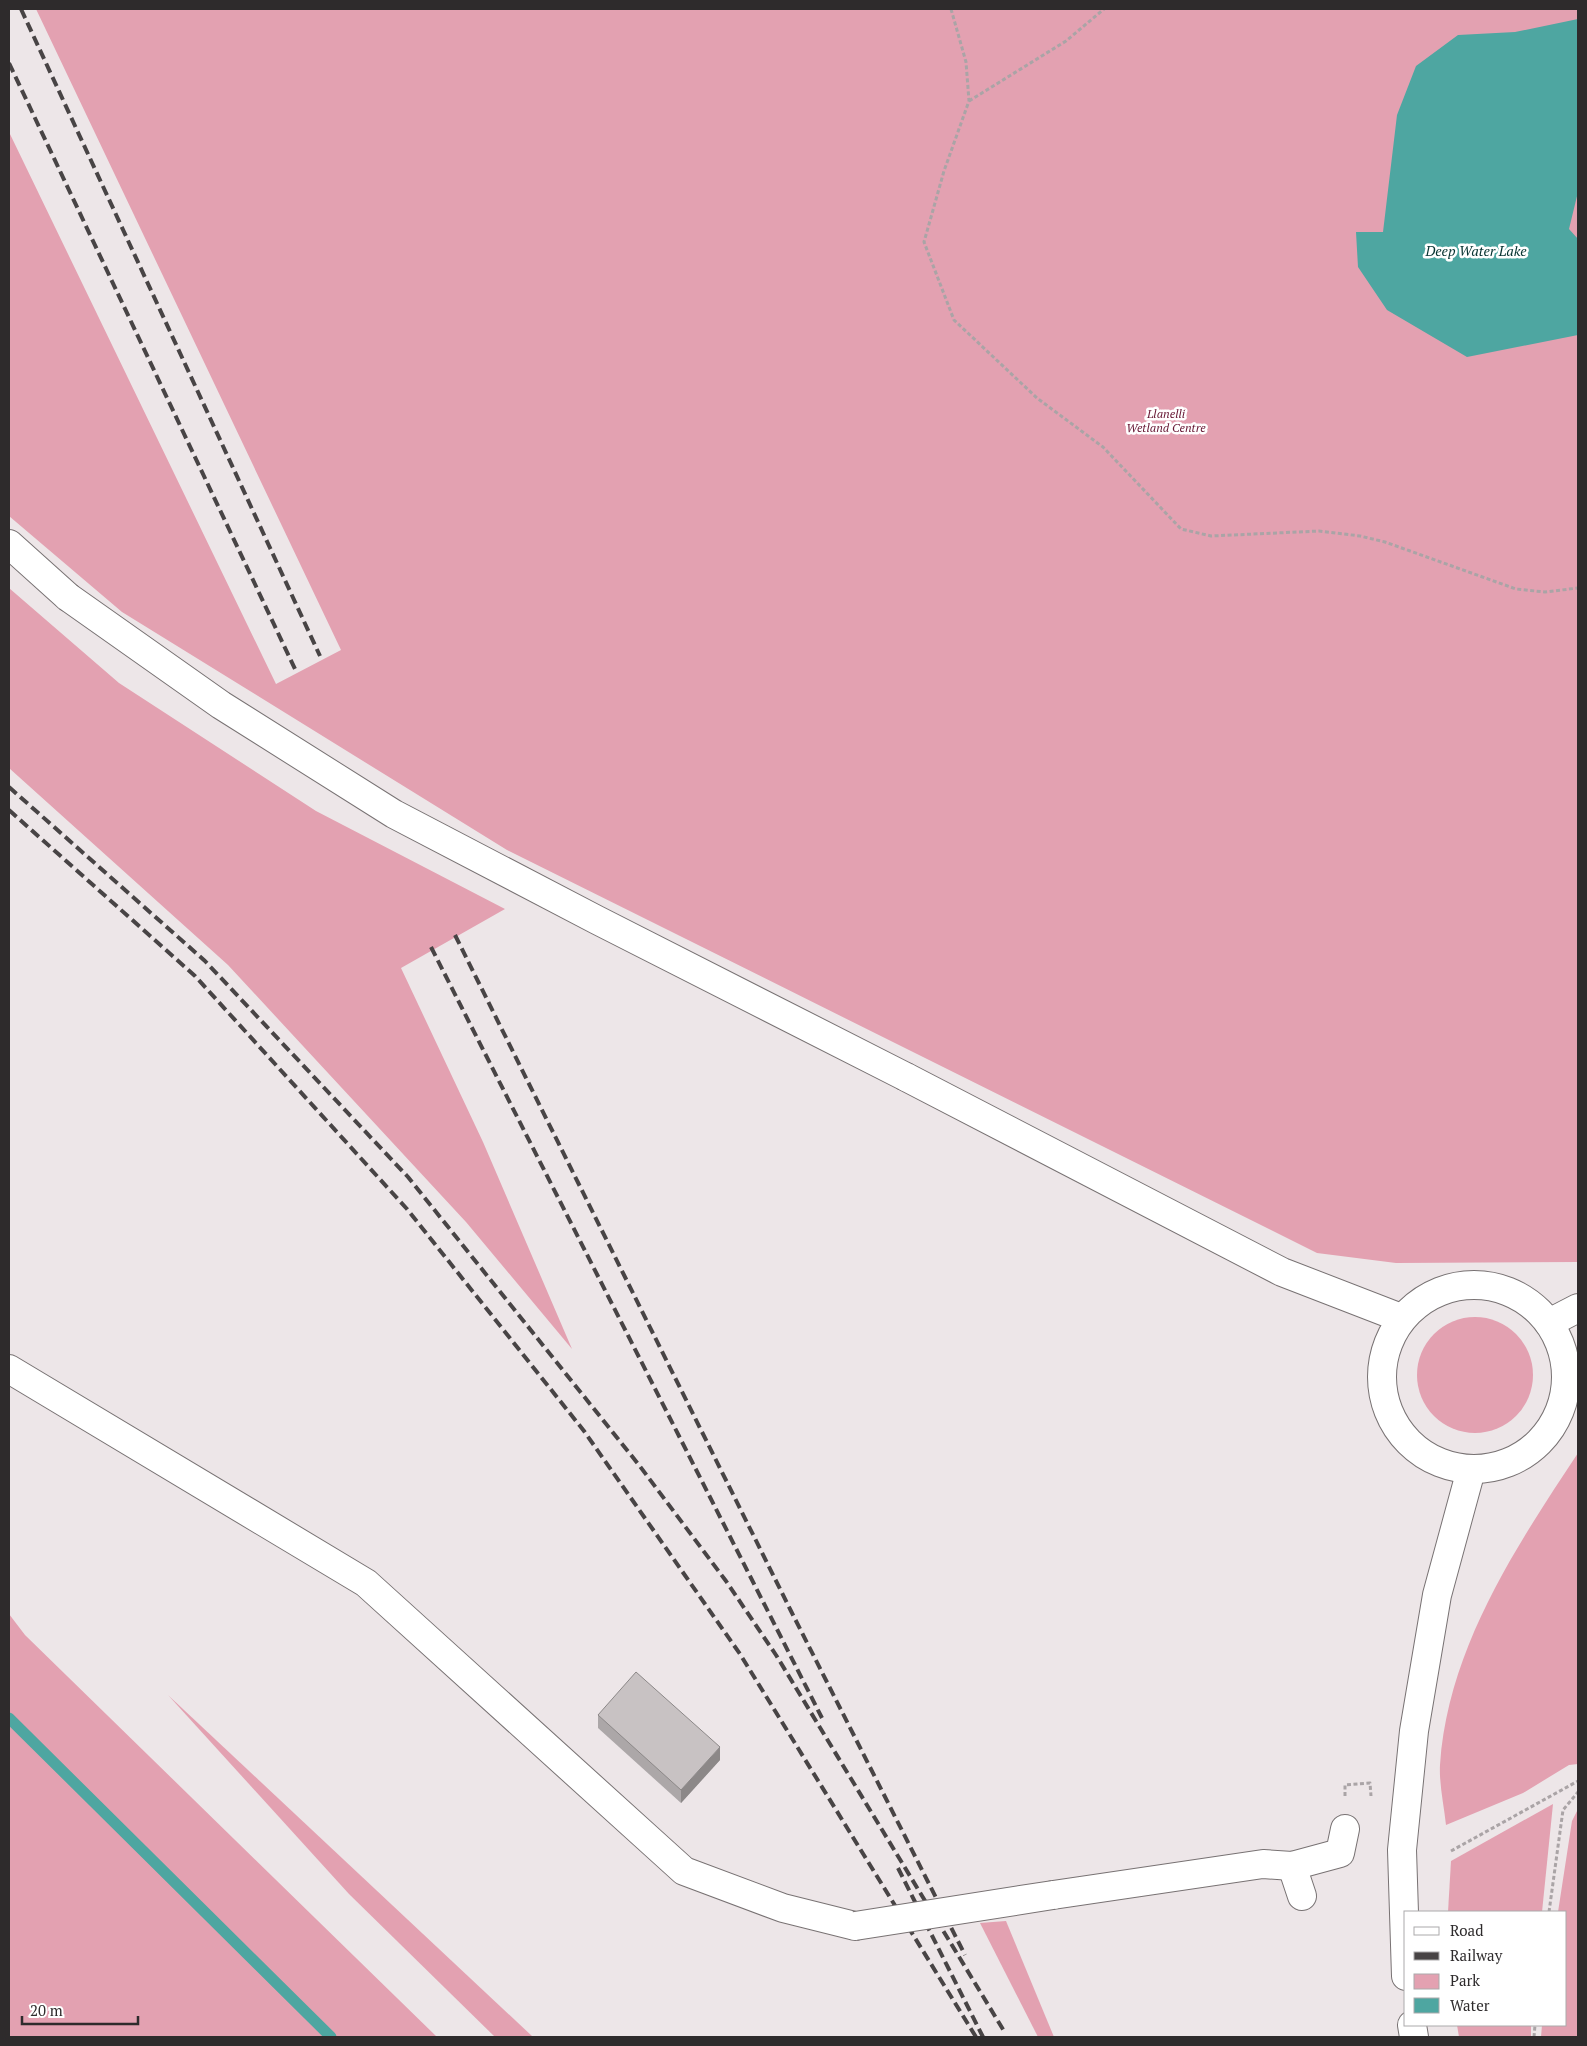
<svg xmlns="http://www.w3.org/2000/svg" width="1587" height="2046" font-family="'PT Serif',serif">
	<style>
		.green { fill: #e3a1b1 }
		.water { fill: #4ea6a1 }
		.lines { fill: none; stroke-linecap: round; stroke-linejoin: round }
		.stream { stroke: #4ea6a1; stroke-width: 11 }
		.minor-casing { stroke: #787273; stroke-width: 30 }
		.secondary-casing { stroke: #787273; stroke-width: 30 }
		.path { stroke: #aaa4a6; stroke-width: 3; stroke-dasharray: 4 2.5; stroke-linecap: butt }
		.minor { stroke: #fff; stroke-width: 28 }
		.secondary { stroke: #fff; stroke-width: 28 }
		.rail { stroke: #484445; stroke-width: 4; stroke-dasharray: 10 5; stroke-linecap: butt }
		.minor-bridge-casing { stroke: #787273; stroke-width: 30; stroke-linecap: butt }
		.secondary-bridge-casing { stroke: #787273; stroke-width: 30; stroke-linecap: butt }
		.minor-bridge { stroke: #fff; stroke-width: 28 }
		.secondary-bridge { stroke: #fff; stroke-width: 28 }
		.wall { fill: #aca7a8 }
		.shaded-wall { fill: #8c8888 }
		.building { fill: #c8c2c3; stroke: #8c8888 }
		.labels { text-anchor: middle; stroke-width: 5; stroke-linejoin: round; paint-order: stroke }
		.park-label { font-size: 12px; font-style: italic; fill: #671734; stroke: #fff }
		.water-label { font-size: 14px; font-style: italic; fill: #053230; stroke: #fff }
	</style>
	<rect width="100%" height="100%" fill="#ede6e8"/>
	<g class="green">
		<path d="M36 9H1578V1262L1396 1263 1317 1253 507 850 122 612 9 516V132L276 684 341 650Z"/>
		<path d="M9 588 119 683 316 811 505 909 401 968 483 1142 572 1349 466 1222 228 965 9 768Z"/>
		<circle cx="1475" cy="1375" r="58"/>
		<path d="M1578 1453V1764L1569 1765 1523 1793 1446 1825C1444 1806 1439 1784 1440 1765 1448 1648 1516 1547 1578 1453Z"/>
		<path d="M9 1614 25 1635 437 2037H9Z"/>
		<path d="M168 1695 533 2037H495L349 1894Z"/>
		<path d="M1553 1804 1542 1912H1448L1451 1861Z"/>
		<path d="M1578 1809V2037H1541L1542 2025H1566V1912H1558L1572 1821Z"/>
		<path d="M1006 1921 1054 2037H1038L980 1923Z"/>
		<path d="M1457 2025H1531V2037H1459Z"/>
	</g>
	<path class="water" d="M1578 19V192L1569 229 1578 239V335L1467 357 1387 310 1358 267 1356 232H1383L1397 115 1416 66 1458 35 1515 32Z"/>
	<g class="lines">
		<path class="stream" d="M9 1718 331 2037"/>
		<g class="minor-casing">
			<g id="minor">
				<path d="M1549 1323 1578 1308"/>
				<path d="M9 1369 366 1583 684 1871 783 1908 855 1926"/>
				<path d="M1292 1866 1302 1896"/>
				<path d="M1053 1895 1263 1864 1292 1866 1340 1853 1345 1829"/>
			</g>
		</g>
		<g class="secondary-casing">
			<g id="secondary">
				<path d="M9 544 68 597"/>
				<path d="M906 1077 1282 1272 1401 1318"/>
				<circle cx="1474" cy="1377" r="92"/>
				<path d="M1406 1976 1402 1850 1414 1731 1437 1595 1471 1470"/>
				<path d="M1412 2025 1414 2037"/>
			</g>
		</g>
		<g class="path">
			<path d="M951 9 966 62 969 101 944 171 924 242 954 320 1037 398 1103 447 1181 529 1211 536 1319 531 1360 536 1385 542 1516 589 1545 592 1578 588"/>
			<path d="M969 101 1066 41 1104 9"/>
			<path d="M1345 1796V1785L1370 1783 1371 1796"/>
			<path d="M1451 1851 1578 1781"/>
			<path d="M1549 1912 1563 1810 1578 1792"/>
			<path d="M1534 2037 1535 2025"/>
		</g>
		<use href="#minor" class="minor"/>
		<use href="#secondary" class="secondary"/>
		<g class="rail">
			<path d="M21 9 320 656"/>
			<path d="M9 63 295 669"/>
			<path d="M9 787 205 961 408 1177 639 1465 726 1581 776 1655 1004 2031"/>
			<path d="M9 810 195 976 407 1209 584 1431 740 1654 976 2037"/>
			<path d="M455 935 791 1611 965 1955"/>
			<path d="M431 947 822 1718"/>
			<path d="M898 1868 983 2037"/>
		</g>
		<g class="minor-bridge-casing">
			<path id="minor-bridge" d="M855 1926 1053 1895"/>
		</g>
		<g class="secondary-bridge-casing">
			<path id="secondary-bridge" d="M68 597 221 705 394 814 597 920 906 1077"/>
		</g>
		<use href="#minor-bridge" class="minor-bridge"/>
		<use href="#secondary-bridge" class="secondary-bridge"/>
	</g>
	<path class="wall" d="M598 1715 720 1760 681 1803 598 1728Z"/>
	<path class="shaded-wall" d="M720 1747V1760L681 1803V1790Z"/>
	<path class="building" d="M636 1672 720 1747 681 1790 598 1715Z"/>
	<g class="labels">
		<g class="park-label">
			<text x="1166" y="418">Llanelli<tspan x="1166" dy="14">Wetland Centre</tspan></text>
		</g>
		<g class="water-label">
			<text x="1476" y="256">Deep Water Lake</text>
		</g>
	</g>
	<rect width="1587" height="2046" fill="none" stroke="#2e2b2c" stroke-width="20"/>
	<rect x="1404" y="1911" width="162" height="115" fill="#ffffff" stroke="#abaaab"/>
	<rect x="1414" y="1927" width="25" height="8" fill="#ffffff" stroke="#abaaab"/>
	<text x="1450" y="1936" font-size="15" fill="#2e2b2c">Road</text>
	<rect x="1414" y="1952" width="25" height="8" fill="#484445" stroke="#abaaab"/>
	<text x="1450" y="1961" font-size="15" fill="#2e2b2c">Railway</text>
	<rect x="1414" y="1974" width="25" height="15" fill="#e3a1b1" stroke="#abaaab"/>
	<text x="1450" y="1986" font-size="15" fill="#2e2b2c">Park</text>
	<rect x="1414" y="1998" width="25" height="15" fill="#4ea6a1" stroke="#abaaab"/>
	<text x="1450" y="2011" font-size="15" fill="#2e2b2c">Water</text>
	<path d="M22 2016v8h116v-8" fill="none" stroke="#2e2b2c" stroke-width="2.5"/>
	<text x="30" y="2016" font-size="15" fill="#2e2b2c" stroke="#ffffff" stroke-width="4" paint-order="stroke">20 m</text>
</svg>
